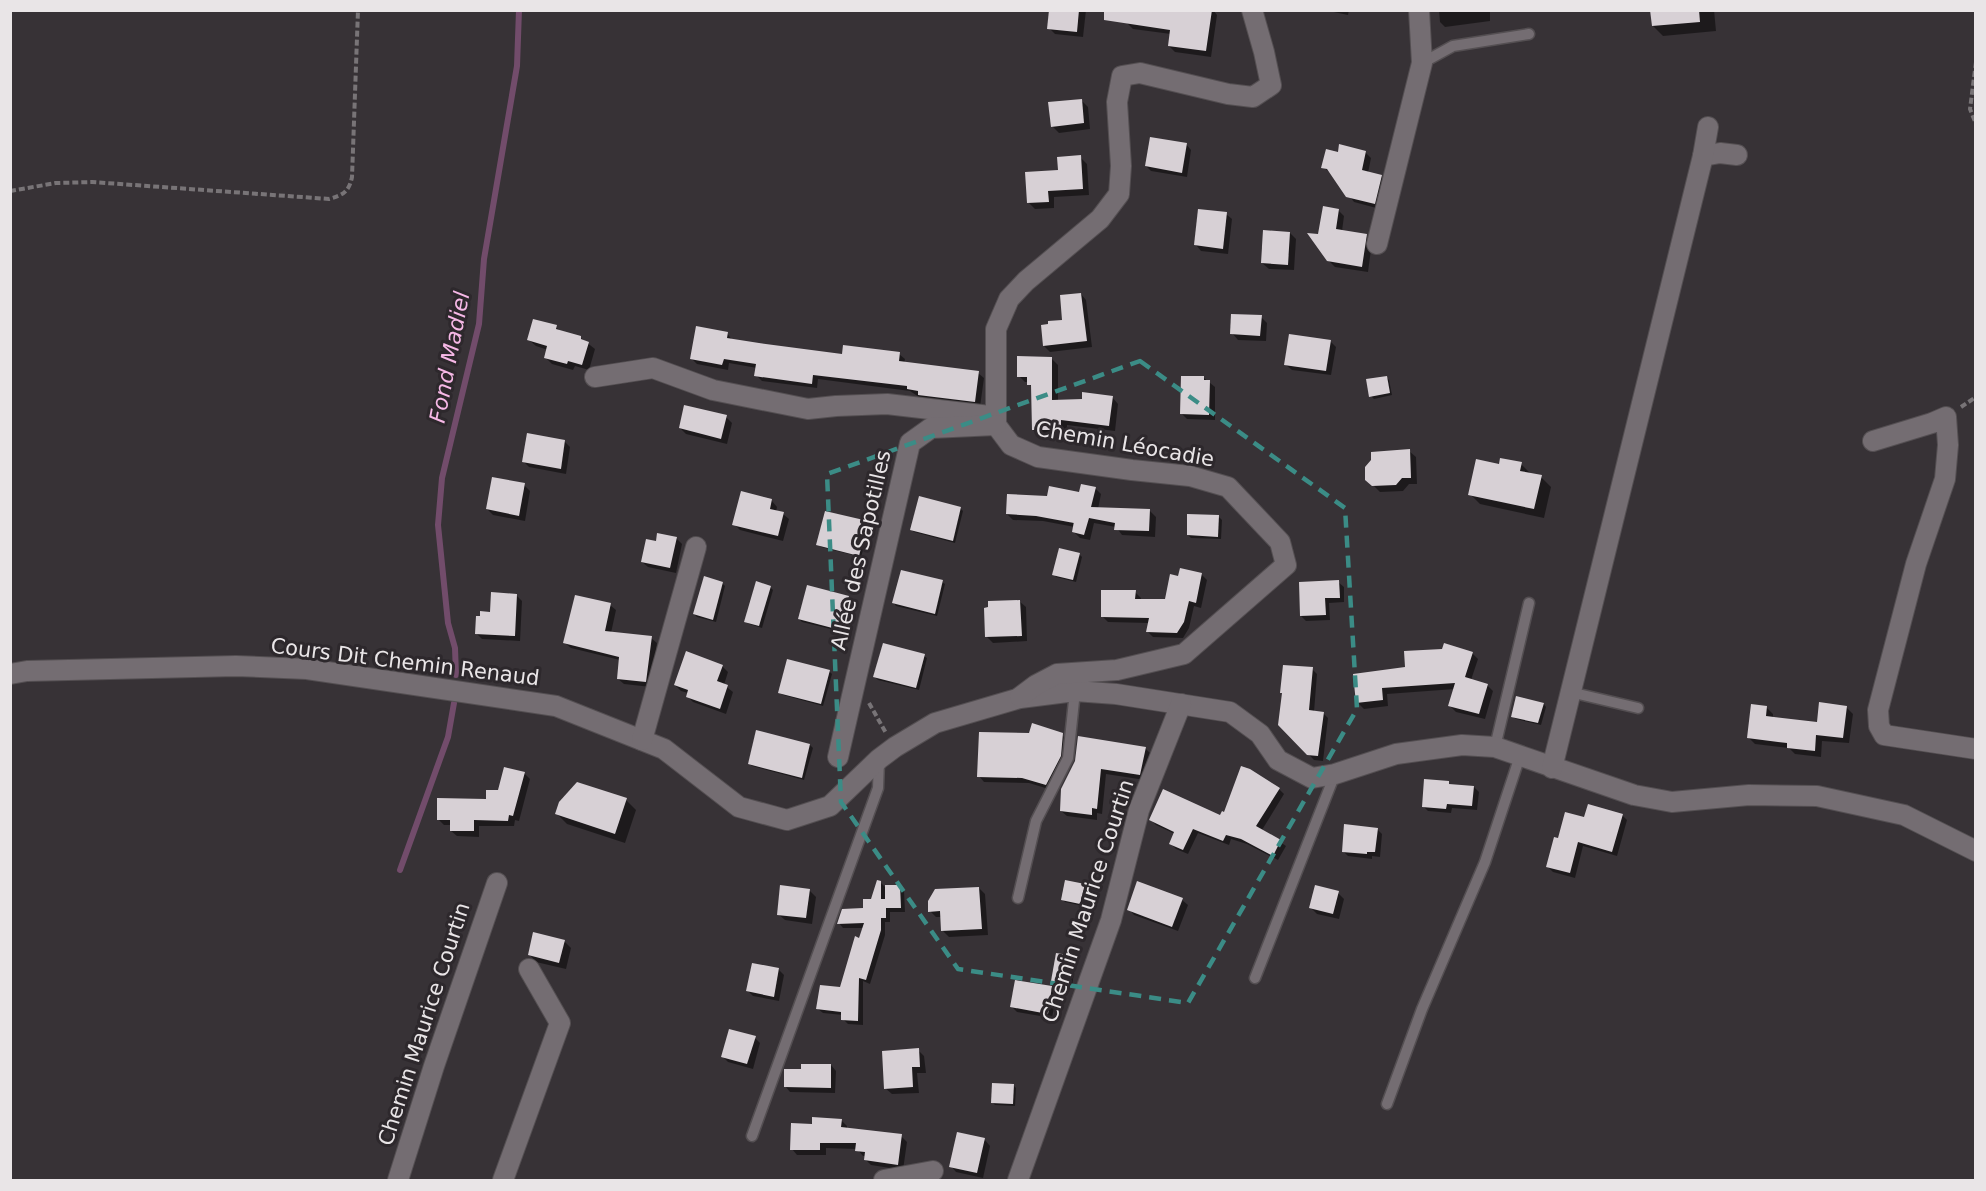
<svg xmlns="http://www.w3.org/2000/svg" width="1986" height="1191" font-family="'DejaVu Sans',sans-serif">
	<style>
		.shadow { fill: #0007 }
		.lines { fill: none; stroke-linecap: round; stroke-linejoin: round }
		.stream { stroke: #724c6b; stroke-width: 6 }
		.building { fill: #d7d0d5 }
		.lane-casing { stroke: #544f52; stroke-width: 13 }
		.street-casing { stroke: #544f52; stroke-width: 22 }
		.path { stroke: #787477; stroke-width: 4; stroke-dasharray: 6 3; stroke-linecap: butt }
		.lane { stroke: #746d72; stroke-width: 10 }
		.street { stroke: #746d72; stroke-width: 20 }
		.marked { fill: none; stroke: #3b8c86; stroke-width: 4.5; stroke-dasharray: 12 8; stroke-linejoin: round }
		.labels { text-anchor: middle; stroke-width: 6; stroke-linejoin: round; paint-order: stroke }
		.street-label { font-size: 21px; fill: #e9e5e7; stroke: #2d282c }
		.water-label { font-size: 22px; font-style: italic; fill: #f6b8e6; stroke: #2d282c }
	</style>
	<rect width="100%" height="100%" fill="#373236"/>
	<g class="shadow">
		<path d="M1051 10H1086L1083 37 1055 34 1049 28Z"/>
		<path d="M1129 10H1213L1217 15 1211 57 1175 52 1169 46 1171 34 1133 29 1127 23Z"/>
		<path d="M1324 10H1349L1348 15Z"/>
		<path d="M1439 10H1490V21L1445 27 1440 22Z"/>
		<path d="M1652 10H1714L1716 31 1663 36 1653 26Z"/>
		<path d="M1081 100 1088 107 1090 129 1059 133 1052 126Z"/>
		<path d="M1186 144 1191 150 1187 177 1151 171 1146 166Z"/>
		<path d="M1365 152 1371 158 1368 173 1381 176 1387 182 1380 209 1354 202 1332 174 1323 167 1339 154Z"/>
		<path d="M1080 157 1087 164 1089 195 1054 197V208L1035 209 1028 202 1059 171Z"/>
		<path d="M1338 210 1344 216 1342 231 1366 236 1372 242 1368 272 1335 267 1328 260 1319 235Z"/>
		<path d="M1226 214 1232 219 1228 254 1201 251 1196 245Z"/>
		<path d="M1290 233 1296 239 1294 270 1269 269 1262 263Z"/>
		<path d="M1081 294 1086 300 1092 347 1050 352 1044 346 1064 321Z"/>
		<path d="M1261 317 1267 323 1266 341 1238 340 1232 333Z"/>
		<path d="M556 327 561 332 581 338 595 349 589 370 575 366 573 370 552 364 545 357 548 350 536 346 529 340Z"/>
		<path d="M727 333 732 340 843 356 899 354 905 359 904 364 978 373 984 378 980 407 925 401 910 391 818 379 817 388 762 381 756 375 757 368 729 363 728 370 697 364 691 358Z"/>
		<path d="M1330 341 1336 347 1331 375 1292 370 1286 365Z"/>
		<path d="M1051 358 1058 365V401L1112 397 1118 404 1115 431 1067 425V436H1039L1033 430 1032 388 1029 382H1025L1019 376Z"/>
		<path d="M1386 377 1389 380 1392 395 1374 399 1371 396Z"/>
		<path d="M1204 378 1215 387V420L1187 419 1182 414Z"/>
		<path d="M726 417 732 423 727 444 686 434 680 428Z"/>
		<path d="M564 441 570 447 566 474 529 467 523 461Z"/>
		<path d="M1409 451 1416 457 1417 484H1409L1403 491 1380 492 1367 479Z"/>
		<path d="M1521 464 1531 474 1541 477 1551 487 1544 518 1480 504 1470 494 1500 466Z"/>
		<path d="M524 485 530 491 525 521 493 515 487 509Z"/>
		<path d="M1096 489 1101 494 1098 509 1150 511 1156 517 1155 537 1122 535 1116 527 1094 523 1090 540 1080 538 1074 532 1075 527 1043 521 1013 520 1007 514 1048 498 1081 493Z"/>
		<path d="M742 493 772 501 777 507 776 512 783 514 789 519 783 541 740 530 734 524Z"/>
		<path d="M960 508 963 511 955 543 914 532 912 530Z"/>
		<path d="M1219 517 1222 520 1221 539 1191 538 1188 535Z"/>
		<path d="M867 523 870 525 861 557 821 547 818 544Z"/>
		<path d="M676 538 682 544 676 573 648 567 642 562 657 542Z"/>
		<path d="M1079 554 1082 557 1076 582 1056 577 1054 574Z"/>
		<path d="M1201 574 1207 580 1201 608 1194 606 1189 628 1183 638 1153 637 1147 631 1149 623 1108 622 1102 616 1135 592 1141 598V600L1166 601 1179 578Z"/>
		<path d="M942 582 945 584 937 616 896 606 894 603Z"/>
		<path d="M1338 582 1344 587V602L1329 603 1330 620 1306 621 1301 616Z"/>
		<path d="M722 583 725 586 716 622 697 617 694 614Z"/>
		<path d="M770 587 773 590 762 628 749 624 746 622Z"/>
		<path d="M516 595 522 601 520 641 482 639 476 633 491 614Z"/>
		<path d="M848 598 851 600 843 632 802 622 799 619Z"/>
		<path d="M1019 601 1026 607 1027 641 993 643 987 637Z"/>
		<path d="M610 605 616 610 611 633 651 638 657 643 651 687 624 684 618 679 620 660 571 648 565 643Z"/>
		<path d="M1472 653 1478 659 1471 680 1487 685 1493 691 1485 719 1456 712 1450 706 1455 689 1387 694 1388 706 1364 709 1358 703 1406 668Z"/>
		<path d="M924 656 927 658 919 690 878 680 875 677Z"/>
		<path d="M722 666 728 672 724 685 733 692 726 714 693 702 687 696 688 693 681 691 675 685Z"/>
		<path d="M1312 669 1317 674 1314 712 1323 713 1328 718 1323 761 1314 760 1280 724Z"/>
		<path d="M829 671 832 674 823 706 783 695 780 693Z"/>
		<path d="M1544 704 1546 707 1541 725 1516 719 1513 717Z"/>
		<path d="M1846 707 1853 714 1849 743 1822 741 1821 757 1795 754 1789 748 1755 744 1749 738 1767 708 1773 714V718L1818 723Z"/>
		<path d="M1062 735 1068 741 1052 790 1029 783 984 782 979 776Z"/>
		<path d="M810 745 813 748 804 780 752 766 749 763Z"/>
		<path d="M1145 748 1151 754 1145 780 1106 774 1102 814 1097 813V820L1067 816 1061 811 1076 761Z"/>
		<path d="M524 773 530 779 519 821 515 820 514 826H479V837L457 836 451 831V825H444L438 819 487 800Z"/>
		<path d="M1448 783 1451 786 1474 787 1479 792 1477 810 1452 808 1451 813 1428 811 1423 806Z"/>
		<path d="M1279 789 1284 794 1262 830 1286 846 1278 860 1247 844 1231 839 1229 845 1198 833 1188 854 1176 849 1171 844 1175 834 1156 825 1151 820 1221 817Z"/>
		<path d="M626 800 636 810 625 843 567 824 557 814Z"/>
		<path d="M1622 815 1627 820 1617 856 1583 846 1575 878 1553 872 1548 867 1559 840 1585 819Z"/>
		<path d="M1377 829 1382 834 1380 857 1372 856V859L1348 856 1343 851Z"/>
		<path d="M880 882 885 887 900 886 904 891 905 912H890V922H885V935L870 984 863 981V1025L848 1024 843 1019V1015L823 1013 818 1009 841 989 864 928H843L839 923 864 910 873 900Z"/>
		<path d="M1084 885 1087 888 1083 906 1065 902 1062 899Z"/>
		<path d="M979 888 985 894 988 935 949 937 943 931 942 917H936L930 911Z"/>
		<path d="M809 890 816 897 812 924 785 920 778 914Z"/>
		<path d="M1338 893 1344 899 1339 919 1317 914 1311 908Z"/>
		<path d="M1182 900 1188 905 1178 931 1134 915 1129 909Z"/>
		<path d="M564 941 571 948 566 969 536 962 530 955Z"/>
		<path d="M1074 957 1076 960 1072 986 1056 983 1053 981Z"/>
		<path d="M778 969 784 975 779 1001 753 996 748 991Z"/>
		<path d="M1051 987 1057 992 1052 1018 1017 1012 1012 1007Z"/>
		<path d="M755 1038 760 1043 753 1069 728 1062 723 1057Z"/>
		<path d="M918 1050 924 1056 926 1073H917L919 1093 892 1094 885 1088Z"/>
		<path d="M831 1065 836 1071 835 1093 790 1092 785 1086Z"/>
		<path d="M1013 1085 1016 1088 1015 1106 995 1105 992 1102Z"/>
		<path d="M841 1120 847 1126V1129L901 1136 907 1142 903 1170 871 1165 866 1160V1156H863L857 1149 826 1148V1155H797L792 1149 814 1125Z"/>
		<path d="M985 1140 990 1146 983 1178 956 1172 951 1166Z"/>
	</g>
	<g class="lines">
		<g class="stream">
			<path d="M456 675 455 648 448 623 438 525 442 478 479 324 484 259 517 66 519 10"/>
			<path d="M400 870 448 737 454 703"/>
		</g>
	</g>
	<g class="building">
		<path d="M1049 10H1079L1077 32 1047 29Z"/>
		<path d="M1104 10H1212L1206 51 1168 46 1170 30 1104 20Z"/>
		<path d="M1650 10H1699L1700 22 1652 26Z"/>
		<path d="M1082 99 1084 123 1051 127 1048 102Z"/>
		<path d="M1150 137 1187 143 1182 173 1145 166Z"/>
		<path d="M1339 144 1366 151 1362 170 1382 175 1375 204 1346 197 1327 169 1321 168 1326 149 1338 152Z"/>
		<path d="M1081 155 1083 189 1048 191 1049 202 1027 203 1025 172 1058 170 1057 157Z"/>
		<path d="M1323 206 1339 209 1336 229 1367 234 1362 267 1327 261 1307 233 1318 234Z"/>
		<path d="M1198 209 1227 212 1223 249 1194 245Z"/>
		<path d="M1263 230 1290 232 1288 265 1261 263Z"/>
		<path d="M1081 293 1087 341 1043 346 1041 325 1048 324V321L1062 320 1060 295Z"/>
		<path d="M1231 314 1262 315 1260 336 1230 334Z"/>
		<path d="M533 319 557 325 556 329 581 336V339L589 342 582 365 568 361 567 364 544 358 547 346 527 340Z"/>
		<path d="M696 326 728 332 727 338 759 343 842 354 843 345 900 352 899 361 979 371 975 402 918 395V391L907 389V386L813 375 812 384 754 376 756 364 724 359 722 365 690 359Z"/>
		<path d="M1289 334 1331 340 1326 371 1284 365Z"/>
		<path d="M1017 356 1052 357V400L1082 399V392L1113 396 1109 426 1061 420V430H1032L1031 385H1027V377H1017Z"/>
		<path d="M1181 376H1204V380H1210L1209 415 1180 414Z"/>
		<path d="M1387 376 1390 393 1369 397 1366 379Z"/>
		<path d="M684 405 727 415 721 439 679 428Z"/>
		<path d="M527 433 565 440 561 469 522 462Z"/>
		<path d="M1410 449 1411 478H1402L1396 485 1372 486 1365 480V467L1371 460V452Z"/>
		<path d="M1500 458 1522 462 1520 471 1542 475 1534 509 1468 495 1476 459 1499 464Z"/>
		<path d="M492 477 525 483 519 516 486 509Z"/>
		<path d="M1081 484 1096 487 1091 507 1150 509 1149 531 1114 530 1115 523 1089 518 1084 535 1072 532 1075 516 1074 523 1036 516 1006 514 1007 494 1047 496 1049 486 1079 492Z"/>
		<path d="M741 491 772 499 770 509 784 512 778 536 732 525Z"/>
		<path d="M919 496 961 507 953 541 910 530Z"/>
		<path d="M825 511 868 521 859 556 816 545Z"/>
		<path d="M1187 514 1219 515 1218 537 1187 535Z"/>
		<path d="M657 533 677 537 670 568 641 562 646 539 656 541Z"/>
		<path d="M1059 548 1080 553 1073 580 1052 575Z"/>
		<path d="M1180 568 1202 573 1196 603 1189 601 1184 622 1177 633 1146 632 1149 618 1101 617V590H1136L1135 599H1165L1170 574 1178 576Z"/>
		<path d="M901 570 943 580 935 614 892 603Z"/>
		<path d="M704 576 723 582 713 620 693 614Z"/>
		<path d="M1339 580 1340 598H1325L1326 615 1300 616 1299 582Z"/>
		<path d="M756 581 771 586 759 626 744 622Z"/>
		<path d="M807 585 849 596 840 630 798 619Z"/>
		<path d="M491 592 517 594 515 636 475 634 476 616H480V611L490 612Z"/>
		<path d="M575 595 611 603 605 631 652 636 646 682 617 679 619 657 563 643Z"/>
		<path d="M1020 600 1022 636 985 637 984 608 988 607V601Z"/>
		<path d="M883 643 925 654 916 688 873 677Z"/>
		<path d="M1444 643 1473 652 1465 677 1488 684 1479 714 1448 706 1455 683 1382 688 1383 700 1356 703 1353 674 1405 667 1404 651 1442 649Z"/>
		<path d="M686 651 723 665 717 681 728 685 720 709 686 697 688 690 674 685Z"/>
		<path d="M787 659 830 670 821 704 778 693Z"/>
		<path d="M1283 665 1313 667 1309 710 1324 712 1318 756 1307 755 1278 725 1282 693H1280Z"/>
		<path d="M1516 696 1544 703 1538 723 1511 717Z"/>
		<path d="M1819 702 1847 706 1843 738 1816 735 1815 751 1787 748V743L1747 738 1751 704 1767 706 1766 716 1817 722Z"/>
		<path d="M1032 723 1063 733 1061 756 1046 785 1022 778 977 777 979 732 1029 733Z"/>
		<path d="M756 730 810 744 802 778 748 764Z"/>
		<path d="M1078 736 1146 747 1140 775 1101 769 1097 809 1092 808V815L1060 811 1061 789 1075 761Z"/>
		<path d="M1241 766 1250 769 1280 788 1256 826 1281 840 1273 856 1241 839 1226 835 1223 841 1193 829 1183 850 1169 844 1174 832 1149 820 1163 789 1220 815 1222 811 1224 812Z"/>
		<path d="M504 767 525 772 513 816 509 815 508 821 474 820V831H450V820H437V798L486 799V790H498Z"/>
		<path d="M1424 779 1449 781V784L1474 786 1472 806 1447 804 1446 809 1422 807Z"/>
		<path d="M577 782 627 798 615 834 555 814 559 802Z"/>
		<path d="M1588 804 1623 814 1612 852 1578 842 1570 873 1546 867 1554 837 1558 838 1565 812 1584 817Z"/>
		<path d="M1344 824 1378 828 1375 852H1367V854L1342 852Z"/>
		<path d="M877 880 881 881V899H885V885H900L901 908H886V918H881V930L866 980 859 978 858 1021 841 1020V1012L816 1009 820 985 840 987 855 936 859 938 864 923 837 924 842 909 863 908V899H871Z"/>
		<path d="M1065 880 1085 884 1080 904 1061 900Z"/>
		<path d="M1137 881 1183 898 1172 927 1127 910Z"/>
		<path d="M780 885 810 889 806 918 777 915Z"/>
		<path d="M1315 885 1339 891 1333 914 1309 908Z"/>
		<path d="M979 887 982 929 941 931 940 911 928 912V901L935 889Z"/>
		<path d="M533 932 565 940 559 963 528 955Z"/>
		<path d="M1056 953 1074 956 1070 984 1051 981Z"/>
		<path d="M752 963 779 968 774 997 746 991Z"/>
		<path d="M1015 980 1052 986 1048 1014 1010 1007Z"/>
		<path d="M729 1029 756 1036 747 1064 721 1057Z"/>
		<path d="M919 1048 920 1067H912L913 1087 884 1089 882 1051Z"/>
		<path d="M801 1064H831V1088L784 1087V1069H801Z"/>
		<path d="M992 1083 1014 1084 1013 1104 991 1103Z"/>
		<path d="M812 1117 842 1119 841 1127 902 1134 898 1165 864 1160 865 1152 855 1151 856 1143H820V1150H790L791 1123 812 1124Z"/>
		<path d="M957 1132 985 1138 977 1173 949 1167Z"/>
	</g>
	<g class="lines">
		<g class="lane-casing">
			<g id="lane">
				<path d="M1422 63 1453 46 1529 34"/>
				<path d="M1570 692 1638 708"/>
				<path d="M1495 747 1529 603"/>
				<path d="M1018 898 1036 821 1068 758 1075 691"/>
				<path d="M1255 978 1335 774"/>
				<path d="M1387 1104 1422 1009 1485 862 1520 756"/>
				<path d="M752 1136 878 788 879 760"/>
			</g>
		</g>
		<g class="street-casing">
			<g id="street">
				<path d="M1703 156 1720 153 1737 155"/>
				<path d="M1377 244 1422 63 1419 10"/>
				<path d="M595 377 653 368 713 390 808 409 836 406 887 404 990 416"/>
				<path d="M1873 441 1932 423 1946 417 1948 445 1945 479 1916 564 1878 710 1879 726 1884 735 1976 749"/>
				<path d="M10 674 27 671 236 666 307 669 556 706 664 749 739 807 787 820 830 806 879 759 895 747 935 723 1020 698 1075 691 1116 694 1230 712 1260 734 1278 760 1312 778 1335 774 1396 754 1462 745 1495 747 1634 795 1672 802 1749 795 1817 796 1904 815 1976 851"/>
				<path d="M1020 697 1036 685 1057 674 1117 670 1184 654 1286 565 1280 542 1228 487 1190 476 1132 470 1038 457 1011 445 996 425V329L1009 299 1026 281 1100 219 1119 194 1121 166 1117 102 1122 76 1140 73 1228 94 1253 97 1271 85 1264 52 1252 10"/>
				<path d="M642 740 696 547"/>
				<path d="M838 757 910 443 931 428 996 425"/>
				<path d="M1552 768 1703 156 1708 127"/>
				<path d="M398 1180 434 1066 497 883"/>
				<path d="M503 1180 560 1023 529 969"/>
				<path d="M884 1180 933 1171"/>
				<path d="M1018 1180 1111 920 1139 810 1181 704"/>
			</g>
		</g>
		<g class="path">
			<path d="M1976 62 1970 109 1976 124"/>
			<path d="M10 191 56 183 92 182 329 199C343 195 349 192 352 177L358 10"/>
			<path d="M1961 407 1976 397"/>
			<path d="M869 703 886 733"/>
		</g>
		<use href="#lane" class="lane"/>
		<use href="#street" class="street"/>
	</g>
	<path class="marked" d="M1140 361 1345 508 1357 709 1188 1003 958 969 841 802 827 474Z"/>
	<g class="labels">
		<g class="street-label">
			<text transform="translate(1125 444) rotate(10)" y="7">Chemin Léocadie</text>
			<text transform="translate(861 550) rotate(-77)" y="7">Allée des Sapotilles</text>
			<text transform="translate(405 662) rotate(7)" y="7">Cours Dit Chemin Renaud</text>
			<text transform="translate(1088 901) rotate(-72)" y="7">Chemin Maurice Courtin</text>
			<text transform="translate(424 1024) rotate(-72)" y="7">Chemin Maurice Courtin</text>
		</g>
		<g class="water-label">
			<text transform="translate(449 357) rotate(-79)" y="8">Fond Madiel</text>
		</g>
	</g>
	<rect width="1986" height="1191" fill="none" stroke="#e9e5e7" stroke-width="24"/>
</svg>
